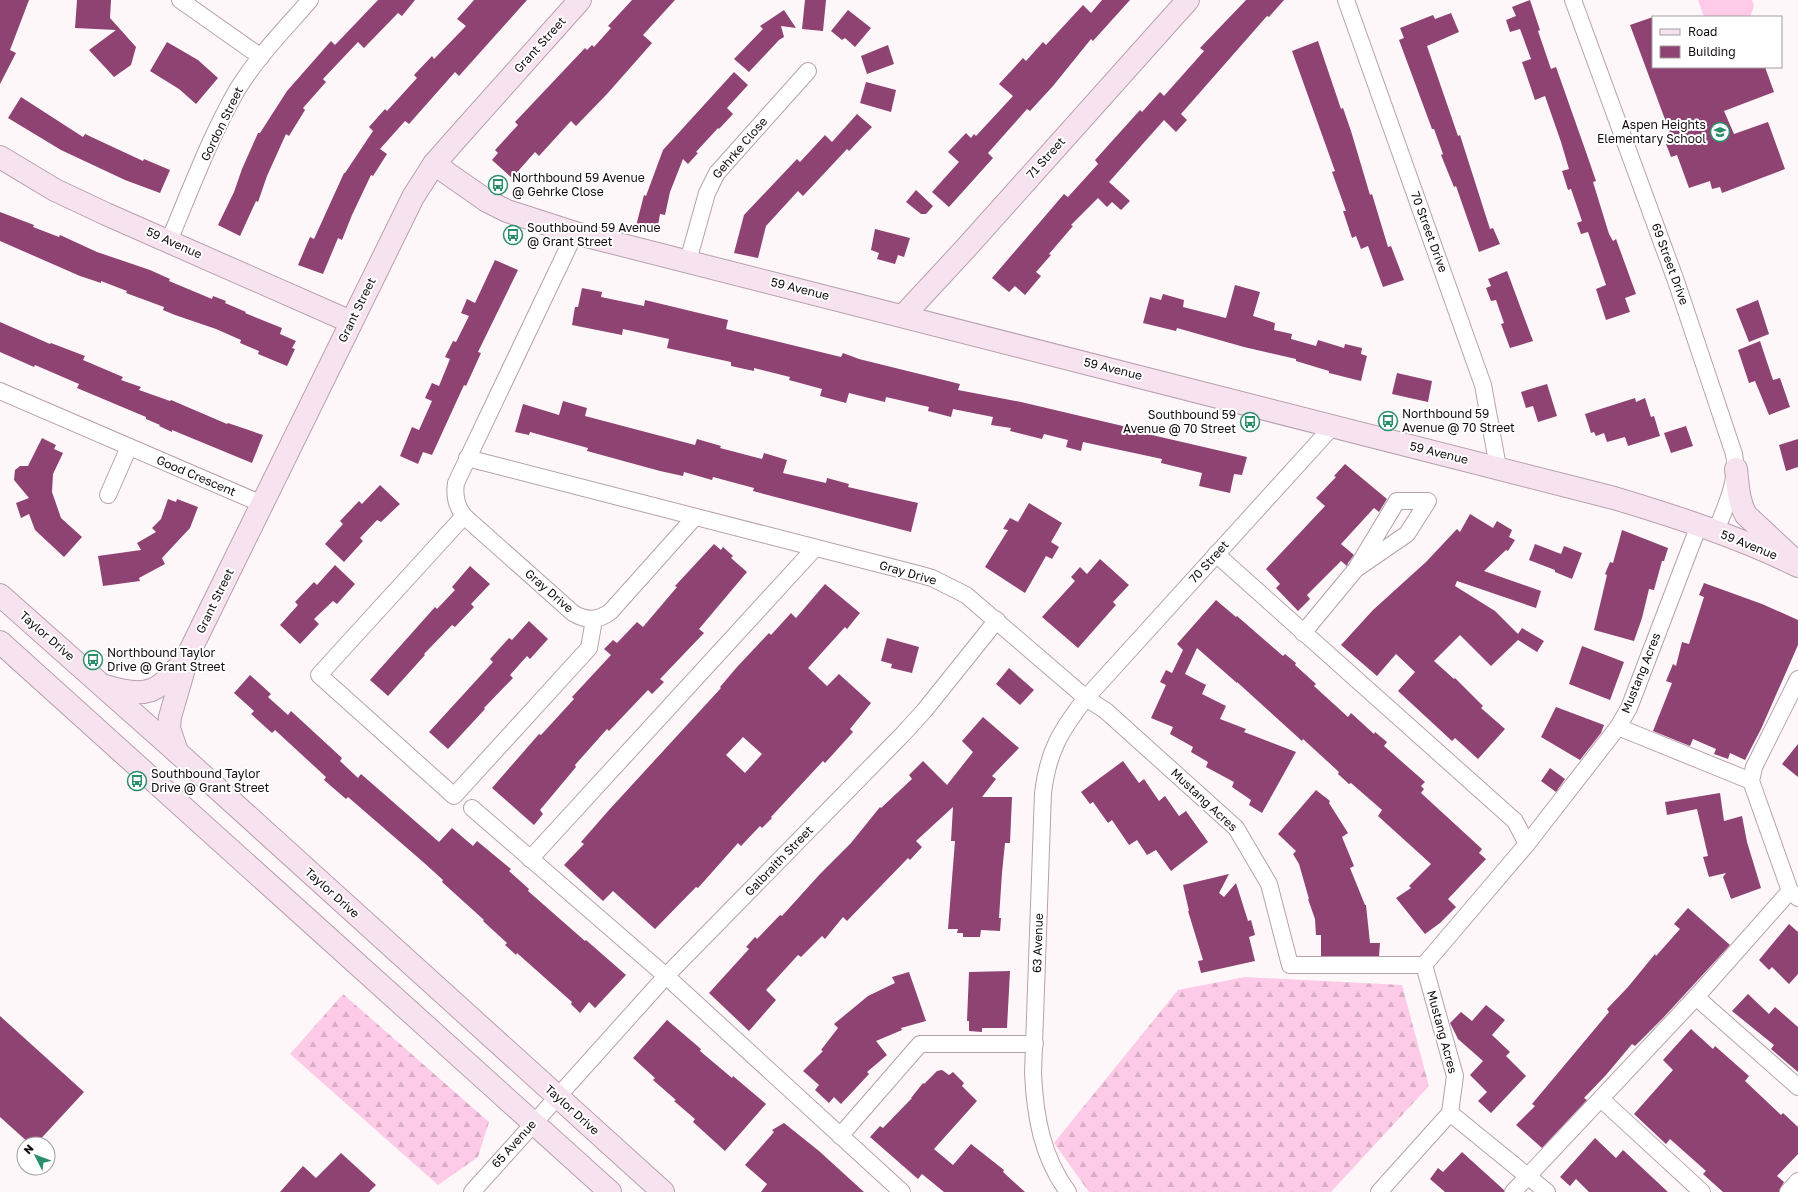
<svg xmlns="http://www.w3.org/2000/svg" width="1798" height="1192" font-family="'Golos Text',sans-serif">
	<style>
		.forest { fill: url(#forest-firs) }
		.green { fill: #fdcbe7 }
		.building { fill: #8f4372; fill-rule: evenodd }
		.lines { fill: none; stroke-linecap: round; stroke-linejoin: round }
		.street-casing { stroke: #b8a0ad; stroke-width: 18 }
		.secondary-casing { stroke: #b8a0ad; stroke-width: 24 }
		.street { stroke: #fff; stroke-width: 16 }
		.secondary { stroke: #f7e3ef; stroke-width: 22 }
		.labels { text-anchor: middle; stroke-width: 4; stroke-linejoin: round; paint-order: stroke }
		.street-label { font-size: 12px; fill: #130b10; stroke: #fff }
		.poi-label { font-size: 12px; fill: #130b10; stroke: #fff; text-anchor: start }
	</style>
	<defs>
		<pattern id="forest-firs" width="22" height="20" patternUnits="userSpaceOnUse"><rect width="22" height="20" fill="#fdcbe7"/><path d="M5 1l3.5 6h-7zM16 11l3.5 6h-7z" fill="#d8adc5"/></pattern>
	</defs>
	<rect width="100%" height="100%" fill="#fdf7fa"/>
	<g class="forest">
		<path d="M1245 977 1402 985 1429 1086 1331 1192H1089L1054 1143 1178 990Z"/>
		<path d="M343 994 489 1122 478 1157 438 1185 290 1054Z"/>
	</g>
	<path class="green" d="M1698 0H1752L1754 6 1750 17H1704Z"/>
	<g class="building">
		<path d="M0 0H29L10 50 16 53 0 84Z"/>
		<path d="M77 0H111L110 18 136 47 131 65 114 77 89 50 116 30 75 28Z"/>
		<path d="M378 0H415L402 16 398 13 364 48 358 42 323 79 326 82 303 108 305 110 289 136 286 134 267 176 258 202 256 201 240 236 218 225 234 192 242 169 258 133H260L287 91 331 41 335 45Z"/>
		<path d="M474 0H527L459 76 455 72 409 124 405 121 380 149 387 154 373 176 371 175 352 215 342 240 338 238 323 274 298 265 310 237 314 239 344 173H345L373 131 369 127 385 109 387 111 417 78 414 75 432 56 434 59 466 26 457 19Z"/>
		<path d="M632 0H675L643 35 652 43 607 94 576 126 571 121 539 156 535 152 512 178 492 160 498 153 495 150 518 125 515 122 585 48 587 50 592 45 594 47 611 28 608 26Z"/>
		<path d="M805 0H826L823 31 802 29Z"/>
		<path d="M1102 0H1130L1093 41 1091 39 1053 86 1030 111 1027 109 988 153 993 158 949 207 932 192 959 162 948 152 966 133 971 138 974 134 976 136 1013 96 999 84 1023 58 1026 61 1043 42 1046 45 1083 5 1091 13Z"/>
		<path d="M1246 0H1284L1269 17 1267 16 1181 114 1187 120 1176 132 1164 120 1109 182 1130 201 1121 210 1112 202 1107 207 1098 198 1071 225 1073 226 1049 254 1051 255 1036 272 1041 276 1025 295 1015 286 1009 292 992 278 1064 194 1068 197 1098 164 1095 160 1140 110 1142 112 1160 92 1164 96 1204 51 1200 48Z"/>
		<path d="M1530 0 1540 30 1538 31 1551 69 1556 67 1586 152 1596 181 1593 182 1609 234 1613 241 1616 239 1636 294 1625 298 1630 312 1606 320 1596 289 1606 285 1588 232 1581 234 1577 223 1582 221 1571 189 1568 190 1562 171 1569 169 1561 142 1545 96 1535 100 1522 62 1531 59 1520 29 1510 32 1506 20 1516 16 1512 7Z"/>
		<path d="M784 10 796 28 781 26 784 37 779 40 749 72 734 59 763 29 760 26Z"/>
		<path d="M848 10 871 28 855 47 845 38 842 40 831 31Z"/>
		<path d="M1451 13 1459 32 1427 46 1458 136 1460 135 1490 229 1493 228 1500 244 1479 252 1456 186 1454 187 1441 155 1443 154 1434 129H1432L1399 40 1404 38 1400 28 1433 15 1435 19Z"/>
		<path d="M1653 17V67H1765L1774 92 1724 111 1734 134 1768 122 1785 169 1722 193 1720 187 1712 189 1710 181 1689 188 1677 155 1671 157 1666 144 1673 141 1630 25Z"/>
		<path d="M1318 41 1341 109 1343 108 1351 131 1370 195 1372 194 1388 247 1391 246 1404 280 1383 287 1368 246 1361 249 1356 236 1352 238 1343 211H1346L1332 172 1335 171 1292 51Z"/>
		<path d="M167 42 198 60 218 78 196 104 179 89 150 71Z"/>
		<path d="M888 45 894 64 867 74 861 56Z"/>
		<path d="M734 72 748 85 727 108 733 114 719 129 718 128 696 152 698 153 688 164 683 159 670 192 665 215 660 214 657 231 636 226 644 195 646 196 663 150Z"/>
		<path d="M866 82 896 90 891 112 860 103Z"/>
		<path d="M21 97 83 137 85 134 143 161 144 159 170 170 160 193 125 180 61 150 8 118Z"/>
		<path d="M857 114 872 127 849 151 847 149 803 196 798 191 766 226 758 258 734 253 744 215 797 159 800 162 825 135 832 142Z"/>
		<path d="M916 190 933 206 926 214H921L906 202Z"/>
		<path d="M0 212 34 225 33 227 59 237 60 235 97 252 150 270 170 279 169 281 212 299 213 296 226 301 225 303 246 312 245 313 282 328 280 334 296 341 292 348 295 349 287 366 258 354 259 351 240 343 241 340 216 329 175 315 163 310 164 307 126 293 127 291 101 281V283L80 276 0 241Z"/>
		<path d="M875 229 910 238 904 257 898 255 895 264 877 259 879 253 871 250Z"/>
		<path d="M495 260 518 270 478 352 481 353 466 386 464 385 432 455 423 452 418 464 400 456 412 427 419 430 432 401 425 398 432 383 439 386 450 359 445 357 453 341 456 342 469 316 461 313 467 299 475 303Z"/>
		<path d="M1507 271 1533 341 1510 348 1501 324 1504 323 1496 300 1491 301 1486 288 1491 286 1488 279Z"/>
		<path d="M1235 285 1260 292 1253 316 1275 323 1274 330 1292 334 1291 339 1316 346 1318 340 1344 348 1345 344 1362 348 1361 354 1367 356 1361 381 1329 373V371L1296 361V359L1244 347 1177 328 1176 331 1143 323 1150 297 1161 300 1163 294 1184 300 1183 307 1226 318Z"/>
		<path d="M582 288 602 292 601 297 644 306 645 300 728 320 726 329 841 357 843 353 859 359 960 384 958 390 1021 402 1127 427 1126 429 1247 457 1242 475 1234 474 1230 493 1199 486 1202 473 1161 463 1162 459 1083 442 1081 451 1066 447 1068 440 1044 434 1042 439 1010 431 1011 428 991 425 993 417 953 409 951 417 928 411 929 407 886 397 885 402 849 393 846 403 820 396 822 389 789 380 790 377 754 368V371L731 366V362L667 348 669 339 623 329 622 335 572 325 575 307H578Z"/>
		<path d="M1758 300 1769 334 1749 342 1736 309Z"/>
		<path d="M0 322 50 344 51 343 85 356 83 360 123 377 121 380 141 387 139 390 170 401 171 400 227 424 228 423 263 435 252 463 172 430V432L159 426 160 425 146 419V417L77 388 79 384 35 365 34 367 0 352Z"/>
		<path d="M1760 341 1773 380 1780 378 1790 407 1769 415 1755 381 1749 383 1738 350Z"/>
		<path d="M1397 373 1432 381 1428 402 1392 394Z"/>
		<path d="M1547 384 1557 416 1538 422 1533 406 1526 408 1521 392Z"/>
		<path d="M1635 398 1636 402 1645 398 1651 417 1654 416 1660 436 1628 446 1625 437 1607 442 1604 433 1596 436 1594 432 1591 433 1585 414Z"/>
		<path d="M563 401 587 408 585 416 695 445 697 439 721 446 720 448 762 459 764 453 787 460 783 473 826 483 827 478 849 484 848 487 918 503 911 532 783 499 753 491 754 488 713 477 712 480 684 472 683 476 660 471 587 451 588 448 530 432 529 435 515 432 523 404 559 415Z"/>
		<path d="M1686 426 1693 446 1671 453 1664 433Z"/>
		<path d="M42 438 56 445 54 449 63 453 53 474 52 492 61 518 82 537 64 557 35 530 29 514 21 518 16 503 29 498 14 480 15 470 20 466H28Z"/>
		<path d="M1798 439V467L1786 471 1779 445Z"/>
		<path d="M1345 464 1387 499 1379 512 1374 508 1341 544 1354 555 1348 563 1347 566 1341 561 1307 595 1310 599 1298 611 1276 588 1280 584 1266 569 1325 506 1316 498 1336 477 1334 476Z"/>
		<path d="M380 485 400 504 381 522 377 520 360 538 363 541 344 562 325 544 343 524 340 521 359 501 362 504Z"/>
		<path d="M168 499 176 502 177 499 198 507 190 528 162 558 165 564 139 578 140 581 103 586 98 556 141 550 137 543 156 532 152 528 161 519Z"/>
		<path d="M1029 503 1062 523 1051 542 1059 547 1052 559 1046 556 1025 593 985 567 1008 530 1003 529 1010 518 1018 522Z"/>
		<path d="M1470 514 1493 528 1497 521 1512 530 1509 537 1515 540 1508 551 1506 550 1484 571 1541 591 1536 608 1457 581 1455 586 1495 611 1518 634 1522 628 1544 641 1537 652 1518 640 1491 666 1460 635 1434 661 1454 679 1455 678 1483 706 1481 708 1505 729 1478 759 1455 738 1452 741 1398 691 1415 672 1396 654 1377 676 1341 645 1373 610 1426 562 1457 529 1460 532Z"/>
		<path d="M1622 530 1668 548 1664 561H1662L1654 590 1649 589 1642 618 1634 641 1594 630 1607 575 1605 574 1610 562 1613 563Z"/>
		<path d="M714 544 721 550 723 547 733 556 731 558 747 572 699 629 704 633 660 679 664 682 652 694 648 690 609 731 607 729 575 765 576 767 540 810 543 814 534 825 492 788 539 734 541 735 574 699 572 697 611 655 604 649 613 640 617 643 637 622 643 627 677 587 675 586Z"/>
		<path d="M1535 544 1561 554 1564 546 1582 553 1572 579 1555 572V570L1529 560Z"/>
		<path d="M1100 559 1129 585 1113 602 1116 605 1078 648 1042 617 1075 581 1071 577 1080 567 1087 574Z"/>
		<path d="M335 565 355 584 337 604 333 601 314 619 319 624 300 644 280 625 298 605 295 602 314 582 317 585Z"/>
		<path d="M470 566 490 584 471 604 474 607 455 627 452 625 424 654 425 655 388 696 370 680 435 607 437 609 455 590 452 587Z"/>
		<path d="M1704 583 1762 604 1798 620V645L1761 729 1745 760 1730 753 1728 759 1714 754 1716 749 1693 739 1690 746 1653 731 1672 683 1666 681 1673 664 1676 666 1682 642 1689 644 1704 597 1699 595Z"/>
		<path d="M825 584 860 613 847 629 845 627 808 668 827 686 839 674 871 703 850 729 853 732 825 763 823 761 771 817 772 818 762 828 760 826 741 846 738 843 698 888 696 887 655 929 613 891 603 901 564 865 584 844 581 842 609 810 721 688 720 687 737 667 769 633 771 635 791 613 796 618ZM743 737 762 754 745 773 726 755Z"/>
		<path d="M1216 600 1236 617 1237 616 1283 656 1285 654 1296 663 1295 665 1316 684 1314 686 1348 717 1351 713 1374 734 1375 732 1387 742 1384 746 1425 782 1421 786 1424 789 1421 793 1482 849 1479 853 1486 859 1448 899 1456 907 1440 923 1425 934 1396 898 1411 888 1409 886 1431 864 1378 816 1382 810 1351 783 1349 784 1338 774 1339 772 1303 739 1302 741 1237 682V683L1197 648 1185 674 1206 685 1202 694 1226 706 1220 719 1246 729 1244 732 1296 752 1262 813 1249 805 1251 800 1232 787 1234 782 1206 767 1208 762 1191 752 1193 747 1170 734 1173 727 1151 718 1166 685 1160 682 1166 670 1172 673 1183 650 1177 644Z"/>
		<path d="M529 621 548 639 530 659 527 656 510 675 513 678 484 708 485 709 448 749 429 732 493 662 490 659 509 638 512 640Z"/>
		<path d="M887 638 919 647 912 673 891 668 892 664 881 661Z"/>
		<path d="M1582 646 1624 662 1610 700 1569 684Z"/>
		<path d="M1009 668 1034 690 1020 705 996 684Z"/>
		<path d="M250 675 271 694 268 697 288 715 291 711 342 758 340 761 358 778 361 774 439 842 452 828 473 846 477 841 511 869 509 871 529 889 528 891 585 941 586 940 626 975 595 1008 589 1002 580 1013 571 1004 572 1002 517 953 516 955 505 945 507 943 483 921 484 920 442 882 443 880 422 861 348 797 346 799 324 780 326 777 275 730 272 733 251 714 254 711 234 693Z"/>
		<path d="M1556 707 1604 725 1601 733 1580 760 1541 737Z"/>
		<path d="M983 717 1019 748 992 776 996 779 982 797H1012L1010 843H1005L1002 873 999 918H1001L1000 931 981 930 980 937H963V933H957L958 929H948L955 841H951L953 807 916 841 922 847 910 860 908 858 847 921 843 917 825 939 822 936 801 957 798 955 766 990 776 1000 749 1031 709 993 749 949 746 947 755 937 757 939 780 915 782 916 820 874 851 843 880 807 881 808 912 779 909 775 923 761 947 785 973 752 962 741Z"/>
		<path d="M1798 744V777L1782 764Z"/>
		<path d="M1123 761 1139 783 1144 779 1159 801 1165 796 1179 816 1186 811 1208 842 1171 871 1156 850 1147 855 1137 840 1129 845 1112 820 1108 823 1093 802 1090 804 1081 792Z"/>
		<path d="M1550 768 1565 779 1556 792 1541 781Z"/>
		<path d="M1316 790 1330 801 1329 803 1348 833 1342 837 1354 866 1350 868 1365 905H1366L1370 943H1380L1379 956H1321V935H1316L1315 919 1308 899H1309L1299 864 1293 854 1296 851 1278 834Z"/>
		<path d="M1720 793 1724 821 1742 816 1747 842 1761 888 1731 899 1723 877 1726 873 1709 877 1703 857 1708 856 1697 809 1667 815 1665 802Z"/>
		<path d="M1229 874 1219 893 1224 897 1236 883 1248 921 1251 920 1255 935 1249 937 1255 961 1201 973 1198 961 1203 960 1188 911H1189L1183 885Z"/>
		<path d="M1688 908 1730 945 1663 1018 1635 1046 1632 1044 1606 1075 1584 1098 1587 1100 1542 1148 1516 1125 1535 1106 1532 1104 1609 1012 1607 1009 1628 987 1655 954 1656 956 1680 929 1674 924Z"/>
		<path d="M1789 924 1798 932V974L1789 984 1772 967 1769 970 1759 960Z"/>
		<path d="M1010 971 1007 1028H982V1032L969 1031V1021H967L969 972Z"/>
		<path d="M909 972 926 1021 901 1028 902 1030 876 1041 887 1055 867 1072 869 1074 841 1104 834 1097 829 1103 815 1090 819 1085 803 1071 823 1051 821 1050 838 1028 834 1024 868 996 895 983 892 977Z"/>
		<path d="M1748 994 1769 1014 1775 1007 1798 1027V1072L1771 1049 1774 1045 1732 1011Z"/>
		<path d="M1486 1005 1505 1020 1492 1035 1510 1052 1506 1056 1526 1076 1491 1113 1478 1101 1487 1092 1470 1075 1483 1061 1458 1039 1450 1023 1461 1012 1472 1021Z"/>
		<path d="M0 1016 84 1092 36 1144H30L0 1117Z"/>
		<path d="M667 1020 701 1049 700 1051 732 1078 733 1076 766 1104 725 1151 693 1122 695 1119 674 1101 676 1100 653 1080 655 1078 633 1058Z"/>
		<path d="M1691 1029 1713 1049 1715 1046 1749 1076 1745 1081 1781 1115 1783 1113 1798 1127V1154L1777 1176 1784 1182 1779 1192H1723L1703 1174 1706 1171 1670 1139 1666 1144 1634 1114 1673 1070 1663 1060Z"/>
		<path d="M942 1070 949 1075 953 1072 964 1083 962 1086 977 1101 934 1149 953 1165 971 1144 1004 1170 1003 1172 1025 1192H944L922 1174 918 1179 870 1137 880 1126 883 1128 912 1098H911L923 1083 924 1084 937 1071Z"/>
		<path d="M784 1123 819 1151 864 1192H761L767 1184 745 1165 774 1132 772 1130Z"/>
		<path d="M1595 1138 1616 1158 1623 1150 1668 1192H1589L1576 1179 1570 1186 1560 1177Z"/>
		<path d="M1462 1152 1504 1190V1192H1445L1430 1179 1438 1168 1443 1172Z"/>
		<path d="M341 1153 376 1185 369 1192H280L303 1166 316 1178Z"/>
	</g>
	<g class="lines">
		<g class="street-casing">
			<g id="street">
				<path d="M180 0 261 57"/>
				<path d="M1346 0 1483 385 1498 467"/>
				<path d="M1573 0 1676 281 1734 454C1739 481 1725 507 1716 531"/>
				<path d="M575 233 456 483C454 496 456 506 464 516L573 613C586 621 599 621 611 611L695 517"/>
				<path d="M169 241C190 191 210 137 237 90 257 57 285 29 310 0"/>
				<path d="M688 261 707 193 717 173 808 71"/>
				<path d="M0 391 262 504"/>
				<path d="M467 458 918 574 932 578 966 595 1086 698 1106 711 1236 828 1269 884 1290 965H1424L1527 844 1618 727 1629 708 1699 525"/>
				<path d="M108 495 129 447"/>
				<path d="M464 516 319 675 454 796 589 648 594 620"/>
				<path d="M1216 554 1515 821 1527 844"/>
				<path d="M1303 633 1356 569 1397 501H1428L1407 534 1356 569"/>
				<path d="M1618 727 1751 781"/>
				<path d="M472 808 666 976 902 1192"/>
				<path d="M530 859 815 548"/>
				<path d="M1798 898 1790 891 1751 781 1754 767 1798 679"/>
				<path d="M1696 997 1798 1087"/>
				<path d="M1601 1099 1702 1192"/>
				<path d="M1450 1113 1547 1192"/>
				<path d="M840 1136 920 1044H1035"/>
				<path d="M472 1192 666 976 903 734 924 711 997 620"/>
				<path d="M1068 1192C1042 1157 1035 1116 1033 1073L1043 793C1048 751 1061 730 1086 698L1333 426"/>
				<path d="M1379 1192 1450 1113 1455 1076 1424 965"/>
				<path d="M1513 1192 1696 997 1790 891"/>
				<path d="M1788 1192 1798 1181"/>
			</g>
		</g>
		<g class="secondary-casing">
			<g id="secondary">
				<path d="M0 157 55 190 106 214 351 322"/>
				<path d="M434 164 487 201 507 211 575 233 1614 498C1677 517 1739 537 1798 566"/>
				<path d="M903 316 966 248 1188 0"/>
				<path d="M1736 469C1738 485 1738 501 1746 515L1791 557"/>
				<path d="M0 595 177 752 663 1192"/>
				<path d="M0 642 610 1192"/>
				<path d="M105 686C148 699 158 693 185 659"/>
				<path d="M177 752 169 728 170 717 188 655 413 197 434 164 456 139 580 0"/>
			</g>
		</g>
		<use href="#street" class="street"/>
		<use href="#secondary" class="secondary"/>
	</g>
	<defs>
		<g id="school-ring" transform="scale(1)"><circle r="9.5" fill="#fff" stroke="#2a8e69" stroke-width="1.5"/><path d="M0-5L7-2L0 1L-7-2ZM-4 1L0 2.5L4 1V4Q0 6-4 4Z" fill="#2a8e69"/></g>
		<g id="bus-ring" transform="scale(1)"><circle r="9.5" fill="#fff" stroke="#2a8e69" stroke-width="1.5"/><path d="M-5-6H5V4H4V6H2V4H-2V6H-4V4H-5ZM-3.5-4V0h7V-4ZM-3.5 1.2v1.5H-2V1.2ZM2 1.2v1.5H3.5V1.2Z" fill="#2a8e69"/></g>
	</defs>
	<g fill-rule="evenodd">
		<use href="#school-ring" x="1720" y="132"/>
		<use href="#bus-ring" x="498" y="185"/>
		<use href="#bus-ring" x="513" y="235"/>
		<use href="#bus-ring" x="1388" y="421"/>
		<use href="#bus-ring" x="1250" y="422"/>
		<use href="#bus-ring" x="93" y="660"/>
		<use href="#bus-ring" x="137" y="781"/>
	</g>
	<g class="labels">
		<g class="street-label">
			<text transform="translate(540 45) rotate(-48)" y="4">Grant Street</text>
			<text transform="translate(222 124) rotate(-64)" y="4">Gordon Street</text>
			<text transform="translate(740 148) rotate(-49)" y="4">Gehrke Close</text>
			<text transform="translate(1046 158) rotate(-48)" y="4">71 Street</text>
			<text transform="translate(1429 232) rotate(70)" y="4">70 Street Drive</text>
			<text transform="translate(174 243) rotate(24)" y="4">59 Avenue</text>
			<text transform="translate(1670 264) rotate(70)" y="4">69 Street Drive</text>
			<text transform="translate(800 289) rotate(14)" y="4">59 Avenue</text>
			<text transform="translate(357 310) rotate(-64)" y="4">Grant Street</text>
			<text transform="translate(1113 369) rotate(14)" y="4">59 Avenue</text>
			<text transform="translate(1439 453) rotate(14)" y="4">59 Avenue</text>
			<text transform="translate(196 476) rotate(23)" y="4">Good Crescent</text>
			<text transform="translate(1749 545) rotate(22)" y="4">59 Avenue</text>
			<text transform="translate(1209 562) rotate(-48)" y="4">70 Street</text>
			<text transform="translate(908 573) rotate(16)" y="4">Gray Drive</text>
			<text transform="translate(549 591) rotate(41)" y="4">Gray Drive</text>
			<text transform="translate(215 601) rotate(-64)" y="4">Grant Street</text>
			<text transform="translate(47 636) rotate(41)" y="4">Taylor Drive</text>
			<text transform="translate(1641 673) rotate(-68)" y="4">Mustang Acres</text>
			<text transform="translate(1204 800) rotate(43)" y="4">Mustang Acres</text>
			<text transform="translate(779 861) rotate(-46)" y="4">Galbraith Street</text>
			<text transform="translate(332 893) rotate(42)" y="4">Taylor Drive</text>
			<text transform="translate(1038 943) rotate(-88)" y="4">63 Avenue</text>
			<text transform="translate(1442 1032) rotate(75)" y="4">Mustang Acres</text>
			<text transform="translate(572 1110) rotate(42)" y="4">Taylor Drive</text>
			<text transform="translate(514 1144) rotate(-48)" y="4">65 Avenue</text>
		</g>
		<g class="poi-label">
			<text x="1706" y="129" text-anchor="end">Aspen Heights<tspan x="1706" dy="14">Elementary School</tspan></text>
			<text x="512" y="182">Northbound 59 Avenue<tspan x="512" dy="14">@ Gehrke Close</tspan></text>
			<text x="527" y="232">Southbound 59 Avenue<tspan x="527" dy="14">@ Grant Street</tspan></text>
			<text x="1402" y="418">Northbound 59<tspan x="1402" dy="14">Avenue @ 70 Street</tspan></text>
			<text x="1236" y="419" text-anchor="end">Southbound 59<tspan x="1236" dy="14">Avenue @ 70 Street</tspan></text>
			<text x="107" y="657">Northbound Taylor<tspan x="107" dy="14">Drive @ Grant Street</tspan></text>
			<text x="151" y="778">Southbound Taylor<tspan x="151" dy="14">Drive @ Grant Street</tspan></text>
		</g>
	</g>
	<rect x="1652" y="16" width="130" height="52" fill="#ffffff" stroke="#a19d9f"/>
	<rect x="1660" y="29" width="20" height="6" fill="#f7e3ef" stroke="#a19d9f"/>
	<text x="1688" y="36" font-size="12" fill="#130b10">Road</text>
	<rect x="1660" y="46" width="20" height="12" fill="#8f4372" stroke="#a19d9f"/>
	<text x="1688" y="56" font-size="12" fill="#130b10">Building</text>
	<g transform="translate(36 1156) rotate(312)"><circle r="19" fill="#ffffff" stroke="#a19d9f"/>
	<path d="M0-3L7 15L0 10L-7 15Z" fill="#2a8e69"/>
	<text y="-6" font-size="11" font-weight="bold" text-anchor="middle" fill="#130b10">N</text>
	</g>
</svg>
